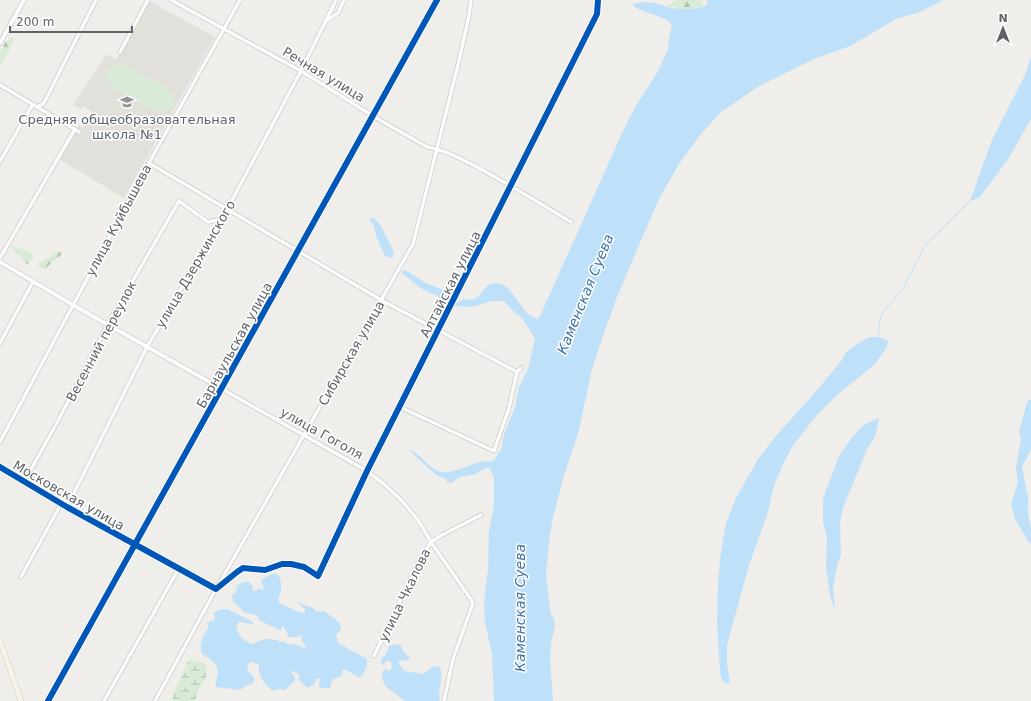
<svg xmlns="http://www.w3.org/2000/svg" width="1031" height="701" font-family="'DejaVu Sans',sans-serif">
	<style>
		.education { fill: #e2e0da }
		.green { fill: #d8ebd6 }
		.forest { fill: url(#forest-firs) }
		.wetland { fill: url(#wetland-marsh) }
		.water { fill: #bfe0f9 }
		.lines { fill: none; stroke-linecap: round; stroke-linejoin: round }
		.stream { stroke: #bfe0f9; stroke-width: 1 }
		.minor-casing { stroke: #cbcccc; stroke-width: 5 }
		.tertiary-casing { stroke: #cbcccc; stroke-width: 5.5 }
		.primary-casing { stroke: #d7ceb8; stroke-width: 6 }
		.minor { stroke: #fdfcfc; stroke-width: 3.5 }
		.tertiary { stroke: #fdfcfc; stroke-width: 4 }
		.primary { stroke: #f4f2e9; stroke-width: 5 }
		.cycleway-casing { stroke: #fff; stroke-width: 8 }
		.cycleway { stroke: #0057b8; stroke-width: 6 }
		.labels { text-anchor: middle; stroke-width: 3; stroke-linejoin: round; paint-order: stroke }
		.street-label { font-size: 13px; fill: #5f6368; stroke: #fff }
		.poi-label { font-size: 13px; fill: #5f6368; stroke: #fff }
		.water-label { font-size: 14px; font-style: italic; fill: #4174aa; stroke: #fff }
	</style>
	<defs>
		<pattern id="forest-firs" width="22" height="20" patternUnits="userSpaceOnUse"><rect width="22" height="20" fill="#d8ebd6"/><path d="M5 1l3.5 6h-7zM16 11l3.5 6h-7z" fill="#b2c2b1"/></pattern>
		<pattern id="wetland-marsh" width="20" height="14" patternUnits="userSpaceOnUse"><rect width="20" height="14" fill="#d8ebd6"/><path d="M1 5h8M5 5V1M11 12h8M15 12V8" fill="none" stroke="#b2c2b1"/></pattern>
	</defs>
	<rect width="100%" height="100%" fill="#efeeea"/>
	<path class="education" d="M149 1 215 37 124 198 59 159 79 125 83 128 93 112 82 106 81 109 73 105 106 54 116 60Z"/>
	<path class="green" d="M115 65H124L169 90C179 100 171 114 157 111L112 87C105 79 106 70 115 65Z"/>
	<g class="forest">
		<path d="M677 0H701L703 7 683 9 667 6Z"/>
		<path d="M13 37 14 39 8 53 0 65V50L3 48 5 42Z"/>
		<path d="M11 246 26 250 34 255V257L28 264 24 263C23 256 15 252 10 247Z"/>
		<path d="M57 251 62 253C58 260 50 262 46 269L39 267 38 264 50 257Z"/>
	</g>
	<path class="wetland" d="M191 660 205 664C210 676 203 682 198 691 196 694 196 698 195 701H172C174 687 184 675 188 661Z"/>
	<g class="water">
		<path d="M706 0H943L920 12 896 19 850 46 814 59 759 86 721 112 700 135 679 164 660 197 645 231 617 297 604 333 592 369 578 434 564 475 553 517 550 534 546 573 550 612 554 620 555 624 551 644 550 658 553 701H494L492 654 485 622 484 604 488 568 489 531 494 504V479L490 468H485L476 474 460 477 451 483 447 482 446 479 436 475 409 450C420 453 425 464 434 469 448 478 467 465 480 462 484 461 489 461 493 461L501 450 504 435 515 407 519 387 528 369 535 339 522 318 511 309 504 301H492L472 307 457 306 443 301 438 296 422 289 402 273 403 270 407 271 426 283 444 290 448 292 454 302 457 303 464 299C485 304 480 281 497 283 516 286 519 313 537 319L540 316 623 131 635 107 657 73 668 49 669 39 672 25 667 20 636 8 632 4C652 0 655 4 672 8 683 10 696 9 706 6L708 2Z"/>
		<path d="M1031 57V119L1007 161 979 198 970 201 992 140 1025 75Z"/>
		<path d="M371 218 375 219 381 226 394 252 392 258 385 256C382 250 379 244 377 238 375 231 375 226 370 220Z"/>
		<path d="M869 337H878L889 341 885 350 874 365 837 395 817 415 794 444 785 460 774 485 768 512 749 565 727 645V664L730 681 728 684C721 682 721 677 720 671L717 620 718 585 720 559 726 523 736 498 758 459 775 437 812 396 842 360 846 352 854 346Z"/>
		<path d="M1031 399V449L1022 467 1028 498V514L1031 528V541L1030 544 1015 519 1011 504 1018 483 1016 468 1021 439 1019 432 1021 424 1027 402Z"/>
		<path d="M879 418 875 437 867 449 843 508 840 522 841 555 838 562 833 586 835 610 830 595 826 566 827 537 823 522V499L839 456 853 436 865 424Z"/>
		<path d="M275 573 279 576C280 580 282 585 281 590 281 595 277 598 279 603 287 606 297 613 305 613V609L297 602 313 608 317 612 324 611 340 623 341 629 336 635 338 643 367 659V667L361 677C353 677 349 668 342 670L343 675 332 680 330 688H320L319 685 320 679 318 678 316 679 314 684 308 688 299 680V674L289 670 295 676V680L285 690 279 689 272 691C263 681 258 678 259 664L250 662 247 667 248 671 255 678 253 683 246 686 240 690 216 687C215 682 217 679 218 674 219 665 210 658 202 654 199 644 202 636 209 627L207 623 210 621H214L215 618 213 613 221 609H227L253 622 254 624H252L239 622 236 626C238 635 244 642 253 644 264 638 270 637 281 642L285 641V643C290 645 294 644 298 645 302 646 303 649 307 649L301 639 302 634 298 637H288L287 632 283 626H282L281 631 259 620 257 615 244 612 233 601 232 596 236 592 237 586 243 582H249L252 585 253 591H255L259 589 263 590 264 587 261 582 262 579Z"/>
		<path d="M397 644 401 645 403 651 410 658 408 661 401 660 398 662 404 671 423 674 434 666 440 667C444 679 437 689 440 701H405L385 686 382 678 383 671 384 669 390 671 392 666 390 661H387L382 665C379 658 385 657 387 652 388 650 388 648 389 646Z"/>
	</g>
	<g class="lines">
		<path class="stream" d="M878 337 880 320 883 312 902 290 925 246 970 201"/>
		<g class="minor-casing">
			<g id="minor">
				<path d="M171 0 301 71 373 116 427 147C449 151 467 162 486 172 515 188 543 205 571 222"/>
				<path d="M326 21 338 13 344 0"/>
				<path d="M120 52 148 0"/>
				<path d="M0 85 79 132"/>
				<path d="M37 107 44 103 96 0"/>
				<path d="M0 161 33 104"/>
				<path d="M149 163 381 300 517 372"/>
				<path d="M0 258 75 129"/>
				<path d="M0 343 33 282"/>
				<path d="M222 389 367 471 384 484 402 501 418 520 431 542 470 598 473 603 453 659 444 701"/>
				<path d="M400 407 494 451 509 408 517 372 521 368"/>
				<path d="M0 442 149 163 240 0"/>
				<path d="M0 467 67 507 216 589 237 572 243 568 265 570 282 564H291L304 567 318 576 367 471 597 14 598 0"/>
				<path d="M24 482 59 419 109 322 179 201 208 222 222 219"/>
				<path d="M67 507 147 347 222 219 301 71 336 0"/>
				<path d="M21 577 61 504"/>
				<path d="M374 656 418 563 431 542 442 535 481 515"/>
				<path d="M104 701 179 568"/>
				<path d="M155 701 216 589 413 244 458 65 469 16 471 0"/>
			</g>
		</g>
		<g class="tertiary-casing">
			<g id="tertiary">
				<path d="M0 43 24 0"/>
				<path d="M0 262 73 305 222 389"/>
				<path d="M48 701 437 0"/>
			</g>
		</g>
		<g class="primary-casing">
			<path id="primary" d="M0 640 21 701"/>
		</g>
		<use href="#minor" class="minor"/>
		<use href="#tertiary" class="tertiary"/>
		<use href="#primary" class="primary"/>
		<g class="cycleway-casing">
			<g id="cycleway">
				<path d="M0 467 67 507 216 589 237 572 243 568 265 570 282 564H291L304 567 318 576 367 471 597 14 598 0"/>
				<path d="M48 701 437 0"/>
			</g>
		</g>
		<use href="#cycleway" class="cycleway"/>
	</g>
	<defs>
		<g id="school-bare" transform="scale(1.08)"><path d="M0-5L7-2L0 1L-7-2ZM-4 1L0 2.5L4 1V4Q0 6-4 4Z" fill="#919496" stroke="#fff" stroke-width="2.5" paint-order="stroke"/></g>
	</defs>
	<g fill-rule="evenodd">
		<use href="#school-bare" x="127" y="102"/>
	</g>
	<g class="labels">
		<g class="street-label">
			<text transform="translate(324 74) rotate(31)" y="5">Речная улица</text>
			<text transform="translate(118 220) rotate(-62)" y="5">улица Куйбышева</text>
			<text transform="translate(195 264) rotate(-60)" y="5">улица Дзержинского</text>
			<text transform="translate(450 284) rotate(-63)" y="5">Алтайская улица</text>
			<text transform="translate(101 341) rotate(-62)" y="5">Весенний переулок</text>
			<text transform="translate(234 345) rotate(-61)" y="5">Барнаульская улица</text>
			<text transform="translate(351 353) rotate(-60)" y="5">Сибирская улица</text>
			<text transform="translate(322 433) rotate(29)" y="5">улица Гоголя</text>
			<text transform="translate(69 495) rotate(30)" y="5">Московская улица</text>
			<text transform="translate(404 595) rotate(-64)" y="5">улица Чкалова</text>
		</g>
		<g class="poi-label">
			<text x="127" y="124">Средняя общеобразовательная<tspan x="127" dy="15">школа №1</tspan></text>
		</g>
		<g class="water-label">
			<text transform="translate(585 294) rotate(-68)" y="5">Каменская Суева</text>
			<text transform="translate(520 608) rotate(-90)" y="5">Каменская Суева</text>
		</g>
	</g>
	<g transform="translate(1003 28)" stroke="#ffffff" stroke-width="3" paint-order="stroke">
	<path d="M0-3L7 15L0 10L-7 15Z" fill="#5f6368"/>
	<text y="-6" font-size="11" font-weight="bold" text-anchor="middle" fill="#5f6368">N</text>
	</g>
	<path d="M10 26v6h122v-6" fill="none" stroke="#5f6368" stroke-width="2"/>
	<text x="16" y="26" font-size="12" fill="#5f6368" stroke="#ffffff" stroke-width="3" paint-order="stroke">200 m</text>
</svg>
